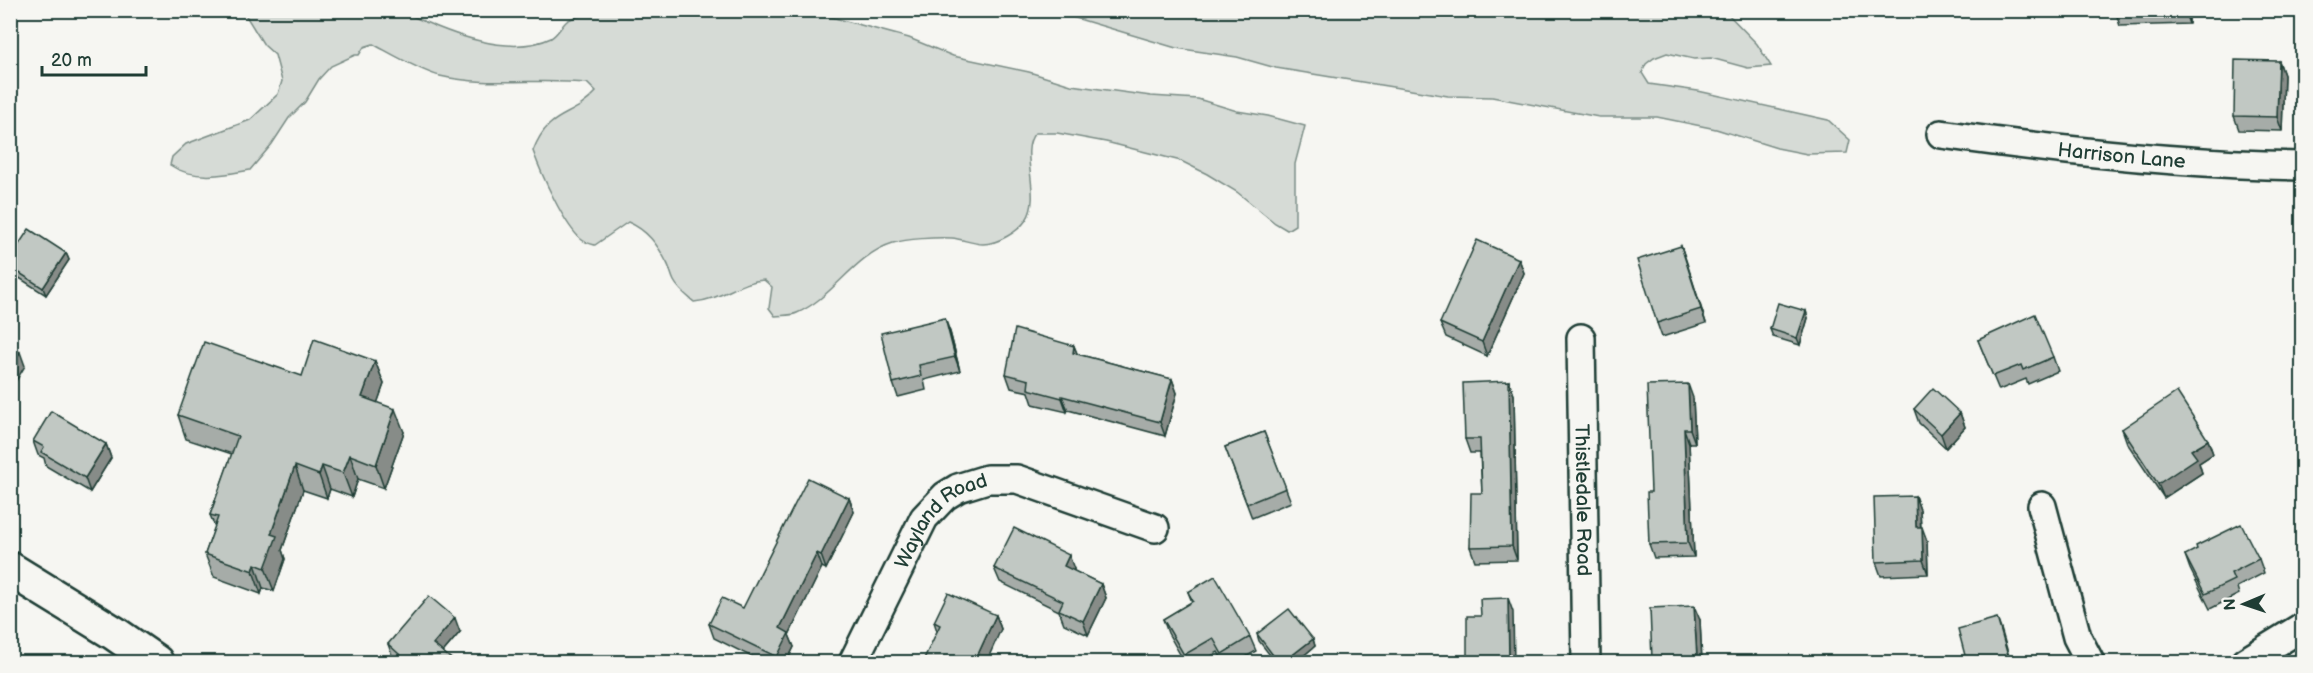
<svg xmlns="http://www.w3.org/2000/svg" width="2313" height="673" font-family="'Balsamiq Sans',sans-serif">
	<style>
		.green { fill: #d6dbd6; stroke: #7a8c85; stroke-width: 1.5 }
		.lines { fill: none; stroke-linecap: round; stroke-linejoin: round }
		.street-casing { stroke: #1f3d34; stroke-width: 32 }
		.secondary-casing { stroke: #1f3d34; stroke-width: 38 }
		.street { stroke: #f6f6f2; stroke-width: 27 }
		.secondary { stroke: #f6f6f2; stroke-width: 33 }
		.wall { fill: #a6aca8; stroke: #1f3d34; stroke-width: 1.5 }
		.shaded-wall { fill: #878c88; stroke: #1f3d34; stroke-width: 1.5 }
		.building { fill: #c1c8c3; stroke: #1f3d34; stroke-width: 1.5 }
		.labels { text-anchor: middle; stroke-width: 4.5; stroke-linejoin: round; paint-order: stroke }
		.street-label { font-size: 20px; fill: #1f3d34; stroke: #f6f6f2 }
	</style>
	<rect width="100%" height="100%" fill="#f6f6f2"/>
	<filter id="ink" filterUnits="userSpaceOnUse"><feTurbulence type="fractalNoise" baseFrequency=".0167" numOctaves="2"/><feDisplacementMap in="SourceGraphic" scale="12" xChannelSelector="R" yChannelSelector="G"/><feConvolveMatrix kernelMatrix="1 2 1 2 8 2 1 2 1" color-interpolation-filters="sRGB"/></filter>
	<g filter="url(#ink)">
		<g class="green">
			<path d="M243 11H405L410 15C448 33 509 58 551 38 558 34 561 26 567 21 574 16 585 16 592 11H797L831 17 909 38 953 56 1029 72 1071 85 1151 96 1198 99 1237 111 1268 116 1305 126 1295 164V225L1287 230 1275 223 1237 192 1207 174 1181 161 1106 142 1057 133H1035C1018 152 1043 196 1026 220 1018 232 997 244 983 244 973 244 962 239 952 238 936 237 907 239 893 243 854 255 834 297 797 313 791 316 782 315 775 316L769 308 772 287 764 280C740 281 721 300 694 302 687 296 678 289 674 281 671 275 670 268 667 263 658 245 647 230 628 222L595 245C591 244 586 243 582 240 564 226 541 173 533 151 549 109 571 120 596 92L587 83C538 78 488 87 440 76 422 72 390 53 373 44L364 47 359 55H355L331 66 319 79 305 102 289 118 272 144 250 170C224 175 193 181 170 165L172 157 186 144 250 120 278 94 282 81 275 55 264 45Z"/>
			<path d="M1052 11H1725L1757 44 1771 66 1748 68 1711 58 1694 59 1667 53 1654 58 1646 64 1642 73 1649 84 1698 91 1828 120 1850 140 1847 153 1807 154 1777 148 1716 129 1657 117H1599L1492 97 1448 96 1276 68 1237 57 1176 48Z"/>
		</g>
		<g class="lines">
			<g class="street-casing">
				<g id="street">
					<path id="s1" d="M1941 134C2061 151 2181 164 2302 166"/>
					<path id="s2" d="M1581 338 1586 662"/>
					<path d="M2042 506 2077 637 2090 662"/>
					<path id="s3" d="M853 662 924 518 945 496 958 488 987 479H1017L1155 528"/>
					<path d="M2245 662 2302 627"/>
				</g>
			</g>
			<g class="secondary-casing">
				<path id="secondary" d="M10 569 114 633 156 662"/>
			</g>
			<use href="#street" class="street"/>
			<use href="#secondary" class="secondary"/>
		</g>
		<g class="wall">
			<path d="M2115 10H2189V24L2120 26Z"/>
			<path d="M2279 61 2284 75 2282 131 2239 130 2234 116Z"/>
			<path d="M1681 246 1706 323 1662 337 1657 323Z"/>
			<path d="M66 253 69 260 46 295 10 272V258Z"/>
			<path d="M1519 259 1524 273 1487 356 1446 337 1440 323Z"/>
			<path d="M1806 311 1808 318 1800 345 1773 337 1770 329Z"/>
			<path d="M950 332 960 371 924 380 926 390 898 397 893 383Z"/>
			<path d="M1978 340 2053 357 2058 371 2028 384 2026 379 1999 390Z"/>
			<path d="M1074 346 1077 354 1172 379 1177 393 1165 436 1068 410 1067 412 1033 404 1029 392 1011 388 1006 374Z"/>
			<path d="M375 361 384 384 377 403 404 432 384 488 358 479 352 497 330 489 327 498 303 490 282 550 285 559 274 591 263 588 261 594 214 577 205 554 215 527 210 515 232 454 186 439 178 415 302 376Z"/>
			<path d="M1509 381 1514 395 1517 560 1475 561 1470 547 1482 493 1480 453H1470L1465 439Z"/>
			<path d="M1693 398 1695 443H1689L1694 557 1654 558 1649 544 1651 492Z"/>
			<path d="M1914 409 1960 413 1965 427 1946 448 1919 423Z"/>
			<path d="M2122 429 2208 440 2213 454 2199 463 2202 473 2164 498 2127 443Z"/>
			<path d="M1264 432 1291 502 1252 518 1225 447Z"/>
			<path d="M33 441 106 444 111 458 90 492 46 466 44 458 38 455Z"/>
			<path d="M1915 496 1920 510 1921 527 1927 541 1928 574 1881 576 1876 562Z"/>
			<path d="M849 498 854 512 826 569 822 567 789 635 794 647 786 663H764L714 638 709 624 743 608Z"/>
			<path d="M2185 555 2259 559 2264 573 2237 587 2239 594 2210 609 2190 569Z"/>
			<path d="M994 568 1074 569V571L1101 584 1106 598 1088 635 1064 624 1059 611 1000 582Z"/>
			<path d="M1188 592 1250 637 1256 651 1236 663H1224L1218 652 1200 663H1185L1168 633 1163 619 1192 602Z"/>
			<path d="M996 615 1001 629 937 631 934 622Z"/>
			<path d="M1700 620 1702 663H1653L1652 660Z"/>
			<path d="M460 632 443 652 456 663H397L393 658 388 644Z"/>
			<path d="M1257 634 1313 639 1315 646 1295 663H1276L1259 641Z"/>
		</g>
		<g class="shaded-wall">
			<path d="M2184 10H2189V24Z"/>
			<path d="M2279 61 2284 75 2282 131 2277 117Z"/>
			<path d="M1681 246 1686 260 1706 323 1701 309Z"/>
			<path d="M66 253 69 260 46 295 43 288Z"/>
			<path d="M1519 259 1524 273 1487 356 1482 342Z"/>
			<path d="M1806 311 1808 318 1800 345 1797 338Z"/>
			<path d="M945 318 950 332 960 371 955 357Z"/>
			<path d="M1074 346 1080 360 1073 353Z"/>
			<path d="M20 352 25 366 10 391V368Z"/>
			<path d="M375 361 384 384 371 421 362 397Z"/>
			<path d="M1172 379 1177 393 1165 436 1160 422Z"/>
			<path d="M1509 381 1514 395 1517 560 1512 546Z"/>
			<path d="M1688 384 1693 398 1695 443 1690 429Z"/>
			<path d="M1062 396 1068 410 1067 412 1062 398Z"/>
			<path d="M395 409 404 432 384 488 376 465Z"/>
			<path d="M1960 413 1965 427 1946 448 1941 434Z"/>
			<path d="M1684 429 1689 443 1694 557 1688 543Z"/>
			<path d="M2208 440 2213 454 2199 463 2202 473 2164 498 2158 484 2191 450Z"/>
			<path d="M106 444 111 458 90 492 85 478Z"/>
			<path d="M350 455 358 479 352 497 343 473Z"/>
			<path d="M295 466 303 490 282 550 285 559 274 591 265 568 271 534Z"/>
			<path d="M322 466 330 489 327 498 319 475Z"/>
			<path d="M1915 496 1920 510 1921 541 1916 527Z"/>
			<path d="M849 498 854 512 826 569 821 555Z"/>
			<path d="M1922 527 1927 541 1928 574 1923 560Z"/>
			<path d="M817 553 822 567 789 635 794 647 786 663H779L777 657 780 628Z"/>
			<path d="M1069 555 1074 569 1069 580 1064 566Z"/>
			<path d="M255 564 263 588 261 594 253 571Z"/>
			<path d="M1101 584 1106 598 1088 635 1083 621Z"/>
			<path d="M1508 598 1513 612 1514 663H1509Z"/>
			<path d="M1694 606 1700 620 1702 663H1699L1697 658Z"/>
			<path d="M996 615 1001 629 986 663H974Z"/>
			<path d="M455 618 460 632 438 658 433 644Z"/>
			<path d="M1997 618 2002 632 2011 663H2010Z"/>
			<path d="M1313 639 1315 646 1295 663H1282Z"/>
		</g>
		<g class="building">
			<path d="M2115 10H2156L2115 12Z"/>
			<path d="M2235 60 2279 61 2277 117 2234 116Z"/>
			<path d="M29 229 66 253 43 288 10 267V258Z"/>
			<path d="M1477 240 1519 259 1482 342 1440 323Z"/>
			<path d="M1681 246 1701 309 1657 323 1637 260Z"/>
			<path d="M1778 303 1806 311 1797 338 1770 329Z"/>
			<path d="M2035 314 2053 357 2023 370 2021 365 1993 376 1978 340Z"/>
			<path d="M945 318 955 357 919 365 921 376 893 383 881 333Z"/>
			<path d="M1015 329 1074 346 1073 353 1172 379 1160 422 1062 396V398L1028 389 1029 380 1006 374Z"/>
			<path d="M314 339 375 361 362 397 395 409 376 465 350 455 343 473 322 466 319 475 295 466 271 534 277 536 265 568 255 564 253 571 205 554 218 517 210 515 238 436 178 415 204 342 302 376Z"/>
			<path d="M10 347 20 352 10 368Z"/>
			<path d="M1509 381 1512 546 1470 547 1471 493H1482L1480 439H1465L1463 383Z"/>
			<path d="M1688 384 1690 429H1684L1688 543 1649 544 1647 492H1651L1647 385Z"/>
			<path d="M1933 388 1960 413 1941 434 1914 409Z"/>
			<path d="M2177 392 2208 440 2191 450 2197 458 2158 484 2122 429Z"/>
			<path d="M51 411 106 444 85 478 41 452 44 447 33 441Z"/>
			<path d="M1264 432 1286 488 1247 504 1225 447Z"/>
			<path d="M808 478 849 498 821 555 817 553 780 628 789 633 777 657 709 624 722 598 743 608Z"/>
			<path d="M1915 496 1916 527H1922L1923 560 1876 562 1874 497Z"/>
			<path d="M2241 524 2259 559 2231 573 2234 580 2205 594 2185 555 2197 549 2196 546Z"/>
			<path d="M1014 528 1069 555 1064 566 1101 584 1083 621 1059 610 1063 601 994 568Z"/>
			<path d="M1215 576 1250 637 1222 654 1213 638 1184 655 1163 619 1193 601 1188 592Z"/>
			<path d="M948 593 996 615 974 663H922L940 625 934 622Z"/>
			<path d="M429 596 455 618 433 644 456 663H409L388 644Z"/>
			<path d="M1508 598 1509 663H1467V616H1481L1480 599Z"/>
			<path d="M1694 606 1697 658 1652 660 1650 608Z"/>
			<path d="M1289 609 1313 639 1282 663H1279L1257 634Z"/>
			<path d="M1997 618 2010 663H1967L1958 629Z"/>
		</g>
	</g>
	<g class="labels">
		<g class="street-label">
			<text dy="7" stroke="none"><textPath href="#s1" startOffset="182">Harrison Lane</textPath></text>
			<text dy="7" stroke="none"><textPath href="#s2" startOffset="162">Thistledale Road</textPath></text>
			<text dy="7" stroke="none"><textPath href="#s3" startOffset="171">Wayland Road</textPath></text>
		</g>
	</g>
	<rect width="2313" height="673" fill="none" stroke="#f6f6f2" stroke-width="36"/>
	<rect x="18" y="18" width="2277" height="637" fill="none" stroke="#1f3d34" stroke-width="2" filter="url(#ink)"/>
	<g transform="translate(2244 604) rotate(268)" stroke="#f6f6f2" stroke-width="4.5" paint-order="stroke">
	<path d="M0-4.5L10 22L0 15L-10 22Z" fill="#1f3d34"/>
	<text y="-9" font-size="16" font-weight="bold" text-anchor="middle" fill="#1f3d34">N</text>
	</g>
	<path d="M42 66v9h104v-9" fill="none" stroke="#1f3d34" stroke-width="3"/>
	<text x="51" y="66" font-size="18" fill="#1f3d34" stroke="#f6f6f2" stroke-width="4.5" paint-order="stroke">20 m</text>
</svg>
